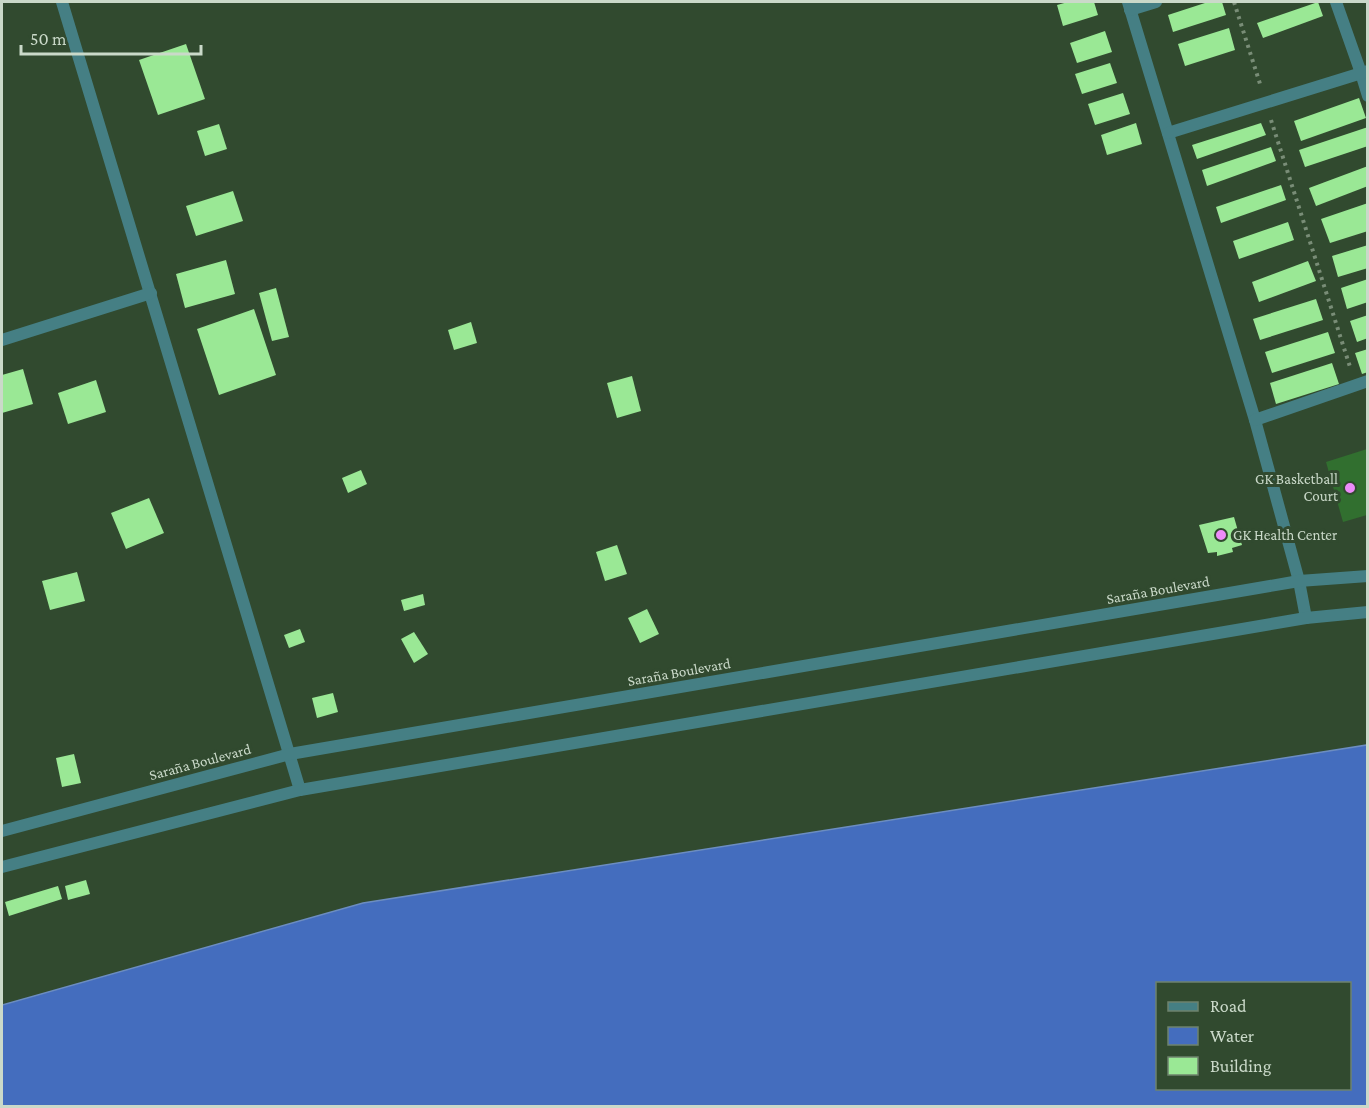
<svg xmlns="http://www.w3.org/2000/svg" width="1369" height="1108" font-family="'Crimson Pro',serif">
	<style>
		.green { fill: #316f2f }
		.water { fill: #446dbe; stroke: #6c8dc1; stroke-width: 1.5; fill-rule: evenodd }
		.building { fill: #9ae895 }
		.lines { fill: none; stroke-linecap: round; stroke-linejoin: round }
		.path { stroke: #798d77; stroke-width: 4; stroke-dasharray: 3 4.5; stroke-linecap: butt }
		.minor { stroke: #457f84; stroke-width: 12 }
		.tertiary { stroke: #457f84; stroke-width: 12 }
		.poi-dot { fill: #ed8cf9; stroke: #314a2f; stroke-width: 2 }
		.labels { text-anchor: middle; stroke-width: 6; stroke-linejoin: round; paint-order: stroke }
		.poi-label { font-size: 15px; fill: #cad9c9; stroke: #314a2f; text-anchor: end }
		.street-label { font-size: 15px; fill: #cad9c9; stroke: #314a2f }
	</style>
	<rect width="100%" height="100%" fill="#314a2f"/>
	<path class="green" d="M1367 449V515L1343 522 1326 462Z"/>
	<path class="water" d="M1367 745V1106H2V1005L363 903ZM1158 984H1350V1088H1158Z"/>
	<g class="building">
		<path d="M1068 2H1094L1098 15 1063 26 1057 5Z"/>
		<path d="M1208 2H1222L1226 15 1173 32 1168 15Z"/>
		<path d="M1318 2 1323 16 1263 38 1257 23Z"/>
		<path d="M1229 28 1235 50 1185 66 1178 44Z"/>
		<path d="M1105 31 1112 52 1077 63 1070 43Z"/>
		<path d="M186 44 205 99 158 115 139 60Z"/>
		<path d="M1110 63 1117 83 1082 94 1075 74Z"/>
		<path d="M1123 93 1130 114 1095 125 1088 104Z"/>
		<path d="M1359 98 1366 118 1301 141 1294 121Z"/>
		<path d="M1136 123 1142 144 1107 155 1101 135Z"/>
		<path d="M1261 123 1266 135 1197 159 1192 145Z"/>
		<path d="M219 124 227 149 205 156 197 131Z"/>
		<path d="M1368 127V146L1305 167 1299 150Z"/>
		<path d="M1271 147 1276 161 1207 186 1202 170Z"/>
		<path d="M1368 166V186L1316 206 1309 188Z"/>
		<path d="M1281 185 1286 200 1221 223 1216 207Z"/>
		<path d="M233 191 243 221 196 236 186 206Z"/>
		<path d="M1368 203V231L1330 243 1321 219Z"/>
		<path d="M1288 222 1294 240 1239 259 1233 241Z"/>
		<path d="M1368 245V268L1338 277 1332 256Z"/>
		<path d="M226 260 235 294 185 308 176 274Z"/>
		<path d="M1308 261 1316 281 1259 302 1252 282Z"/>
		<path d="M1368 279V302L1347 309 1341 288Z"/>
		<path d="M276 288 289 337 272 341 259 293Z"/>
		<path d="M1316 299 1323 320 1260 340 1253 319Z"/>
		<path d="M254 309 276 375 219 395 197 329Z"/>
		<path d="M1368 315V338L1357 342 1350 321Z"/>
		<path d="M471 322 477 343 454 350 448 330Z"/>
		<path d="M1328 332 1335 353 1272 373 1265 352Z"/>
		<path d="M1368 349V372L1362 374 1355 353Z"/>
		<path d="M1332 363 1339 384 1276 404 1270 383Z"/>
		<path d="M23 369 33 404 2 413V375Z"/>
		<path d="M632 376 641 411 617 418 607 383Z"/>
		<path d="M96 380 106 412 68 424 58 393Z"/>
		<path d="M361 470 367 484 348 493 342 478Z"/>
		<path d="M149 498 164 533 126 549 111 513Z"/>
		<path d="M1234 517 1242 545 1232 548 1233 552 1217 556V552L1208 553 1199 525Z"/>
		<path d="M617 545 627 574 605 581 596 552Z"/>
		<path d="M77 572 85 601 50 610 42 581Z"/>
		<path d="M423 594 425 605 404 611 401 600Z"/>
		<path d="M647 609 659 634 640 643 628 618Z"/>
		<path d="M300 629 305 642 289 648 284 635Z"/>
		<path d="M414 632 428 654 414 663 401 639Z"/>
		<path d="M333 693 338 712 317 718 312 698Z"/>
		<path d="M74 754 81 783 62 787 56 758Z"/>
		<path d="M86 880 90 894 68 900 65 886Z"/>
		<path d="M58 886 62 899 9 916 5 902Z"/>
	</g>
	<g class="lines">
		<g class="path">
			<path d="M1234 2 1261 87"/>
			<path d="M1271 120 1351 370"/>
		</g>
		<g class="minor">
			<path d="M62 2 300 790"/>
			<path d="M1128 2 1255 420 1299 581 1306 618"/>
			<path d="M1336 2 1361 73 1368 96"/>
			<path d="M1130 10 1156 2"/>
			<path d="M1168 133 1368 71"/>
			<path d="M2 340 151 293"/>
			<path d="M1255 420 1368 381"/>
		</g>
		<g class="tertiary">
			<path d="M2 831 290 754 1299 581 1368 576"/>
			<path d="M2 867 300 790 1306 618 1368 612"/>
		</g>
	</g>
	<g class="poi-dot">
		<circle cx="1350" cy="488" r="6"/>
		<circle cx="1221" cy="535" r="6"/>
	</g>
	<g class="labels">
		<g class="poi-label">
			<text x="1338" y="484">GK Basketball<tspan x="1338" dy="17">Court</tspan></text>
			<text x="1233" y="540" text-anchor="start">GK Health Center</text>
		</g>
		<g class="street-label">
			<text transform="translate(1158 590) rotate(-10)" y="5">Saraña Boulevard</text>
			<text transform="translate(679 672) rotate(-10)" y="5">Saraña Boulevard</text>
			<text transform="translate(200 762) rotate(-15)" y="5">Saraña Boulevard</text>
		</g>
	</g>
	<rect width="1369" height="1108" fill="none" stroke="#cad9c9" stroke-width="6"/>
	<rect x="1156" y="982" width="195" height="108" fill="#314a2f" stroke="#6e836d" stroke-width="1.5"/>
	<rect x="1168" y="1002" width="30" height="9" fill="#457f84" stroke="#6e836d" stroke-width="1.5"/>
	<text x="1210" y="1012" font-size="18" fill="#cad9c9">Road</text>
	<rect x="1168" y="1027" width="30" height="18" fill="#446dbe" stroke="#6e836d" stroke-width="1.5"/>
	<text x="1210" y="1042" font-size="18" fill="#cad9c9">Water</text>
	<rect x="1168" y="1057" width="30" height="18" fill="#9ae895" stroke="#6e836d" stroke-width="1.5"/>
	<text x="1210" y="1072" font-size="18" fill="#cad9c9">Building</text>
	<path d="M21 45v9h180v-9" fill="none" stroke="#cad9c9" stroke-width="3"/>
	<text x="30" y="45" font-size="18" fill="#cad9c9" stroke="#314a2f" stroke-width="4.5" paint-order="stroke">50 m</text>
</svg>
